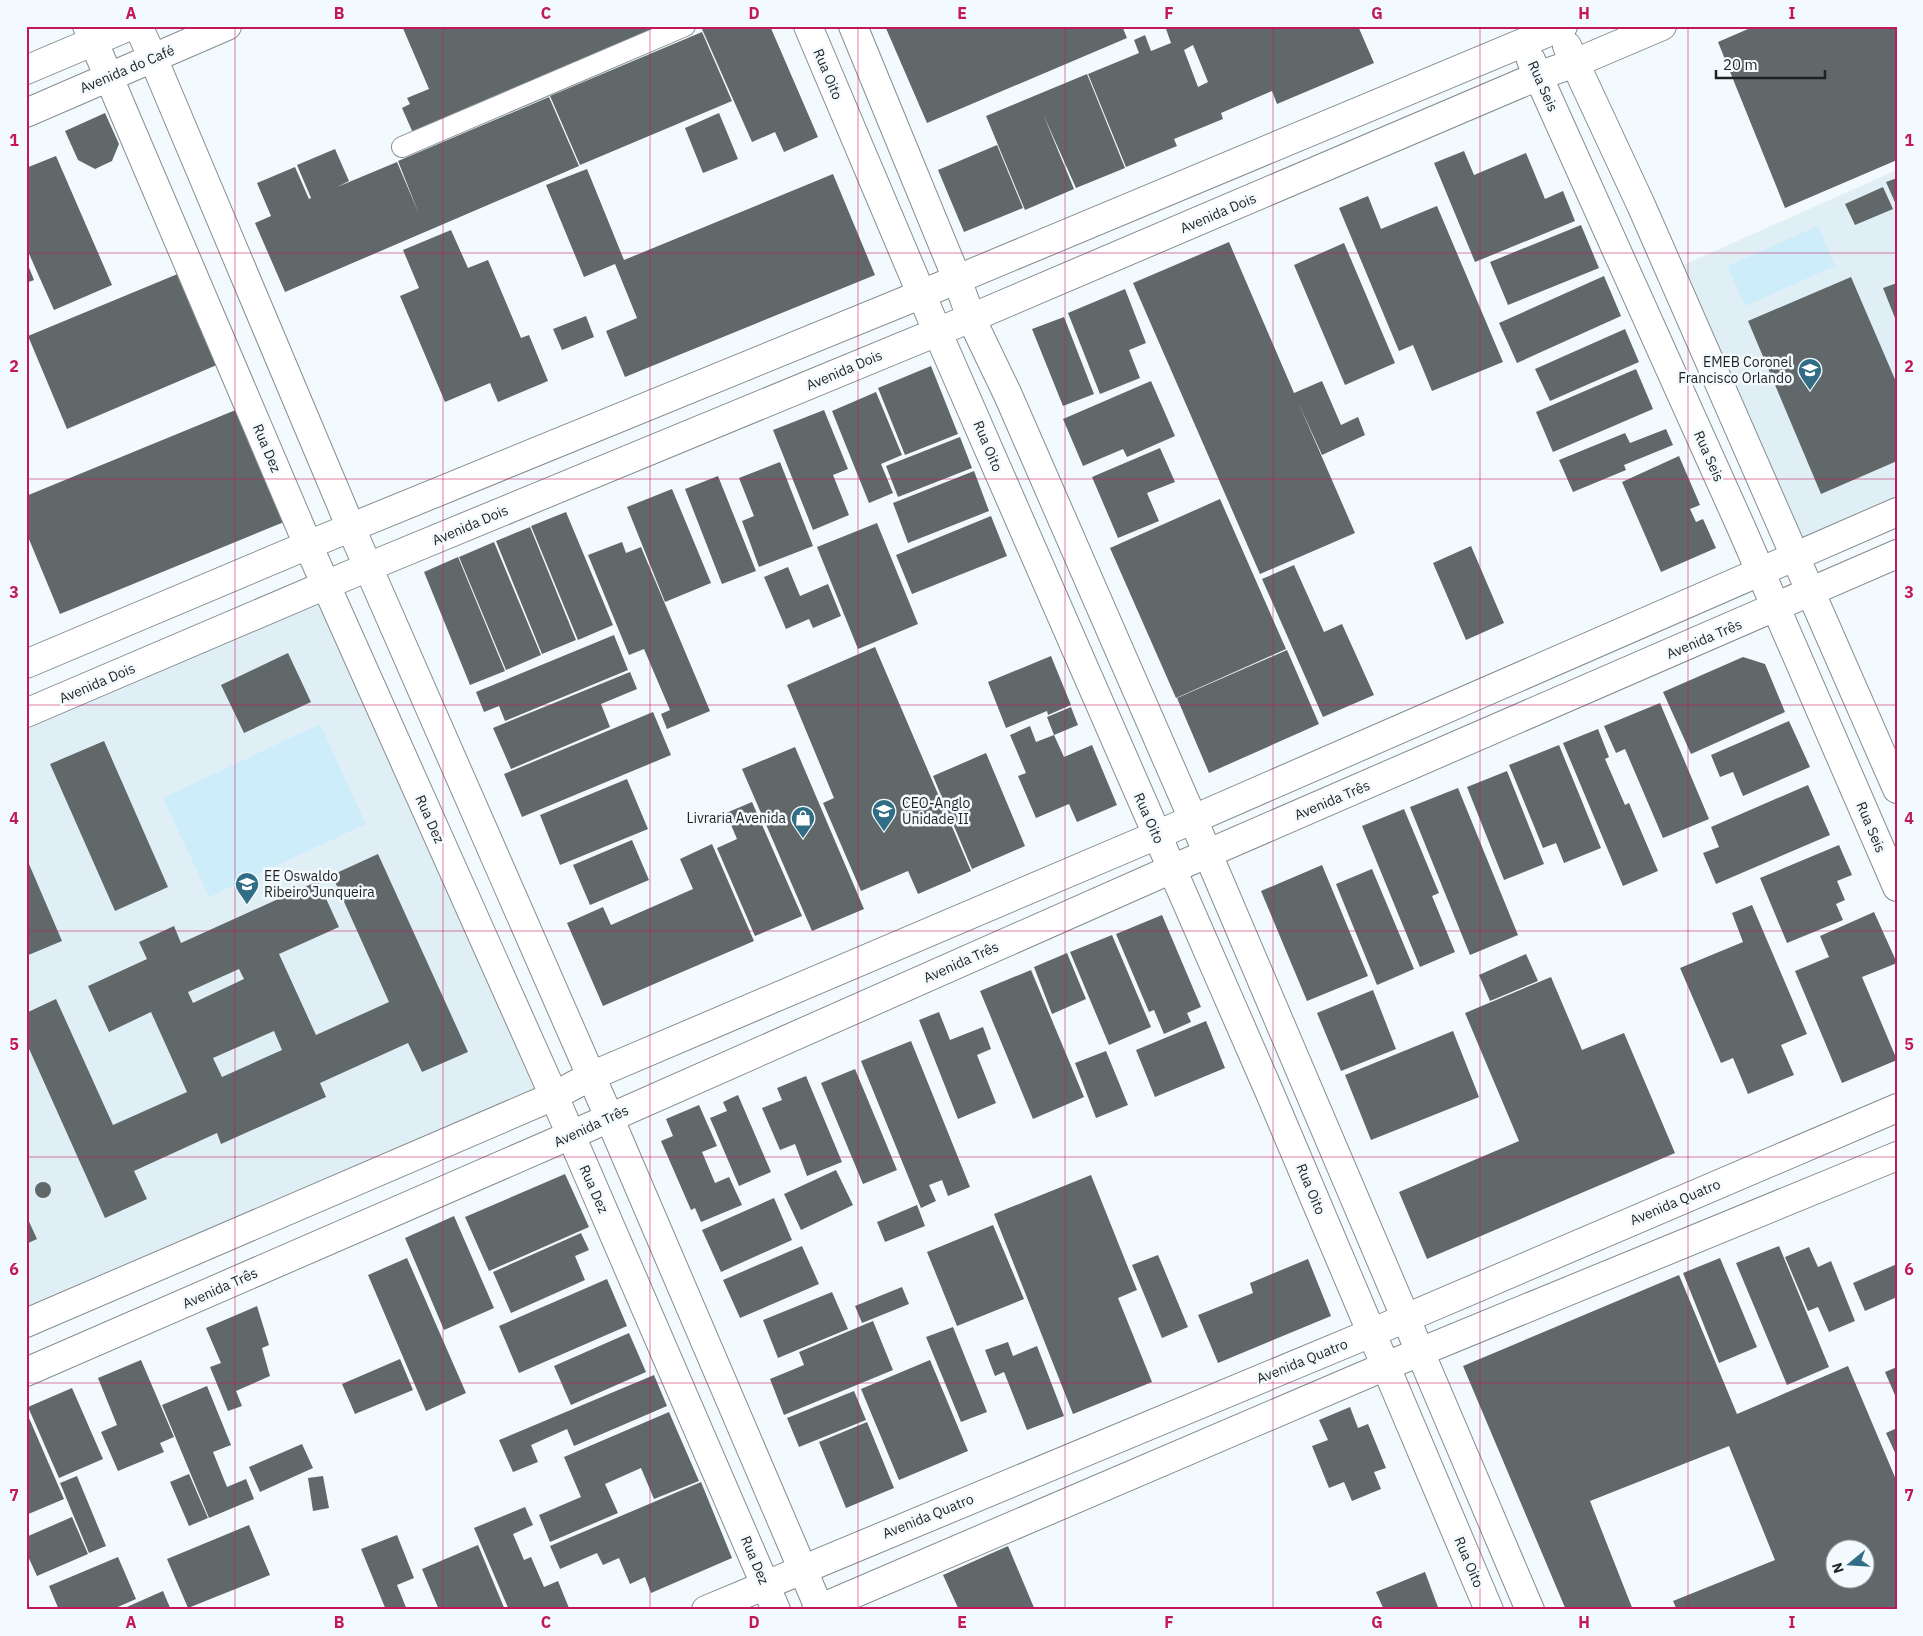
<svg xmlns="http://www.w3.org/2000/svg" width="1923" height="1636" font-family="'IBM Plex Sans',sans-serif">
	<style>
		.built { fill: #e0eff6 }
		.green { fill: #ceedfb }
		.building { fill: #61686a; fill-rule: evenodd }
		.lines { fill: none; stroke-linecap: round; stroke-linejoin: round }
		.service-casing { stroke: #868d90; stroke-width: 22 }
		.minor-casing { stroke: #868d90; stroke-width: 30 }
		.tertiary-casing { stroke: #868d90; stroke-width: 30 }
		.secondary-casing { stroke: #868d90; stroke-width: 30 }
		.service { stroke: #fff; stroke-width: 20 }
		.minor { stroke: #fff; stroke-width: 28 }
		.tertiary { stroke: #fff; stroke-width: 28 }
		.secondary { stroke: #fff; stroke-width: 28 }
		.grid { fill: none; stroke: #c2185b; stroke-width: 1; stroke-opacity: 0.55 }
		.labels { text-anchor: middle; stroke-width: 5; stroke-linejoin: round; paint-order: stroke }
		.street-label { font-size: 14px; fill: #1f2123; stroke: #f2fafd }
		.poi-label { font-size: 14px; fill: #1f2123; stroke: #f2fafd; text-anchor: end }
		.neatline { fill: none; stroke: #c2185b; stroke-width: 2 }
		.grid-label { font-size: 16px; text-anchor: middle; font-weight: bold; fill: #c2185b }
	</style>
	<rect width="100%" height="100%" fill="#f2fafd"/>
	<g class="built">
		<path d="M1897 170V512L1795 556 1670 271Z"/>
		<path d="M325 586 554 1097 26 1323V713Z"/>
	</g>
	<g class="green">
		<path d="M1818 226 1835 266 1745 306 1727 266Z"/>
		<path d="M320 724 366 824 209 897 163 798Z"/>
	</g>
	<g class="building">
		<path d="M402 26H662L413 133 402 108 410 104 407 98 429 89Z"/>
		<path d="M709 26H770L818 137 784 152 775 132 752 142 702 29Z"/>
		<path d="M885 26H1122L1127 38 927 123Z"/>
		<path d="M1165 26H1358L1374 63 1277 104 1272 91 1221 113 1223 119 1174 139 1177 146 1126 167 1088 74 1139 53 1134 40 1145 35 1151 51 1171 43ZM1193 45 1208 82 1198 87 1184 50Z"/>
		<path d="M1755 26H1897V160L1785 208 1718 42Z"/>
		<path d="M702 32 732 101 580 165 550 96Z"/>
		<path d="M1087 74 1125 168 1076 188 1043 114 1074 189 1025 210 986 116Z"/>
		<path d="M549 97 579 166 285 292 255 223 271 216 257 183 295 167 309 199 294 206 311 198 297 165 335 149 349 181 337 187 397 162 419 214 398 161Z"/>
		<path d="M105 113 119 144 112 161 95 169 78 160 65 131Z"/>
		<path d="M719 113 738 159 703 173 685 128Z"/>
		<path d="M997 145 1023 208 964 232 938 170Z"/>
		<path d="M1464 151 1474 175 1526 153 1545 199 1563 191 1575 221 1475 262 1434 163Z"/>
		<path d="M56 156 112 285 54 310 26 247V168Z"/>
		<path d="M587 169 624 260 833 174 875 275 625 377 606 331 637 318 615 264 584 277 546 185Z"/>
		<path d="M1897 178V207L1886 182Z"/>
		<path d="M1883 187 1893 209 1855 225 1845 204Z"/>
		<path d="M1368 196 1381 229 1437 206 1503 362 1432 391 1413 345 1399 351 1339 208Z"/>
		<path d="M1581 225 1599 268 1508 305 1490 262Z"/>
		<path d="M451 230 468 268 488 260 521 338 529 335 548 381 498 402 490 383 445 402 400 296 419 288 403 250Z"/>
		<path d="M1229 242 1294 393 1322 381 1341 425 1358 417 1365 435 1322 455 1298 402 1355 533 1260 574 1133 283Z"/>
		<path d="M1344 243 1395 363 1345 385 1294 265Z"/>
		<path d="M26 260 34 280 26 283Z"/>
		<path d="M180 273 219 364 67 429 28 336Z"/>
		<path d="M1604 276 1621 316 1517 363 1499 323Z"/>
		<path d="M1851 277 1897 384V461L1821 494 1748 321Z"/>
		<path d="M1897 283V323L1883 288Z"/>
		<path d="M1125 289 1146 343 1129 350 1140 378 1100 394 1068 313Z"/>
		<path d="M586 316 594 337 562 350 553 329Z"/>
		<path d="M1064 317 1094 394 1063 406 1032 329Z"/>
		<path d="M1625 329 1639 362 1550 401 1535 369Z"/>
		<path d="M931 366 958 434 905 455 878 388Z"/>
		<path d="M1636 369 1653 409 1553 452 1536 412Z"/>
		<path d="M1151 381 1175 436 1127 457 1123 449 1083 466 1063 419Z"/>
		<path d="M876 392 902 455 881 464 893 493 869 503 832 411Z"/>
		<path d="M238 409 284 522 60 614 26 532V496Z"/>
		<path d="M824 410 848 469 833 475 849 515 813 530 773 430Z"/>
		<path d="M1666 429 1673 445 1624 465 1626 470 1573 492 1559 460 1625 433 1630 443Z"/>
		<path d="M960 437 972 468 898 497 886 466Z"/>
		<path d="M1160 448 1175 482 1147 493 1159 521 1118 538 1092 477Z"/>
		<path d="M1679 456 1700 505 1690 509 1696 522 1703 519 1716 548 1661 572 1622 482Z"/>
		<path d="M780 462 813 546 759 567 742 521 754 516 739 478Z"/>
		<path d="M974 471 989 511 908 543 893 503Z"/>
		<path d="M718 476 756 571 722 584 685 489Z"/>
		<path d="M672 489 711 583 665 602 627 507Z"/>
		<path d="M1220 499 1286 649 1176 698 1110 548Z"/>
		<path d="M566 512 613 625 578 640 531 526Z"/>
		<path d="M991 516 1007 556 912 594 896 555Z"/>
		<path d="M877 523 918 624 858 649 817 547Z"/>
		<path d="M530 527 576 640 542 654 496 541Z"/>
		<path d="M494 542 541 655 506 670 459 557Z"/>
		<path d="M622 542 626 553 641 547 710 711 667 729 661 714 670 710 644 649 629 655 588 555Z"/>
		<path d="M1471 546 1504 623 1466 640 1433 563Z"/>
		<path d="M458 557 505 671 470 685 424 572Z"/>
		<path d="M1294 565 1324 632 1342 624 1374 695 1323 717 1262 579Z"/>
		<path d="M788 567 800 596 828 584 841 616 813 628 809 619 786 629 764 577Z"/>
		<path d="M614 635 628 670 505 721 499 706 484 712 476 692Z"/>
		<path d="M875 647 971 871 918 894 908 871 861 891 823 803 834 798 787 685Z"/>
		<path d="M1287 650 1319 724 1209 773 1177 698Z"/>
		<path d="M288 653 311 702 244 733 221 685Z"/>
		<path d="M1051 656 1071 705 1048 715 1047 711 1006 728 988 682Z"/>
		<path d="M1743 657 1765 664 1785 712 1691 754 1663 692Z"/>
		<path d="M630 672 637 689 601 704 610 727 511 769 493 728Z"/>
		<path d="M1660 703 1709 819 1663 838 1625 749 1616 753 1604 726Z"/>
		<path d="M1071 707 1078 725 1054 735 1064 757 1092 745 1117 805 1077 822 1069 804 1036 818 1018 776 1026 773 1010 735 1030 726 1036 742 1054 735 1047 717Z"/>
		<path d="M653 712 671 755 522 817 504 774Z"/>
		<path d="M1789 721 1810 767 1743 796 1733 772 1720 777 1711 755Z"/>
		<path d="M1598 729 1609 757 1605 759 1625 805 1629 803 1658 871 1623 886 1563 743Z"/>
		<path d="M104 741 168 887 115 911 50 764Z"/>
		<path d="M1559 745 1601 848 1564 863 1556 843 1543 848 1509 765Z"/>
		<path d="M795 747 864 909 812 931 742 769Z"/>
		<path d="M986 753 1025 846 972 869 933 776Z"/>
		<path d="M1507 771 1544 864 1504 880 1467 787Z"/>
		<path d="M627 779 648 829 560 865 540 815Z"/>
		<path d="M1808 785 1830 835 1716 884 1703 853 1719 847 1711 827Z"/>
		<path d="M1458 788 1518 935 1470 955 1410 807Z"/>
		<path d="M752 802 802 916 755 936 717 848 737 839 726 813Z"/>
		<path d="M1404 809 1439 893 1432 896 1455 952 1420 967 1362 826Z"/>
		<path d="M632 840 649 880 590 905 573 865Z"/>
		<path d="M712 844 754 941 603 1006 567 923 603 907 611 925 693 889 680 859Z"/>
		<path d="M1839 845 1852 875 1837 881 1845 900 1836 904 1843 920 1787 943 1760 878Z"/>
		<path d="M378 854 468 1052 422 1072 408 1043 320 1083 326 1097 221 1144 217 1133 134 1171 147 1199 105 1218 26 1042V1013L56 999 113 1125 187 1092 151 1012 109 1032 88 986 147 959 139 942 174 926 181 943 318 881 339 927 279 954 316 1035 389 1002 332 875ZM239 969 244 979 193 1003 188 992ZM274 1031 282 1050 222 1077 213 1058Z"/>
		<path d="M26 857 62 941 26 956Z"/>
		<path d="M1322 865 1368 976 1307 1001 1261 891Z"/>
		<path d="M1372 869 1414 969 1377 985 1336 884Z"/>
		<path d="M1752 905 1807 1034 1781 1045 1794 1075 1748 1094 1733 1058 1721 1063 1680 968 1743 942 1732 913Z"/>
		<path d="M1874 912 1897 963 1862 977 1897 1060 1842 1083 1795 971 1829 957 1820 936Z"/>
		<path d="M1162 915 1201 1007 1187 1013 1191 1022 1164 1034 1154 1010 1149 1012 1116 934Z"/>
		<path d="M1112 935 1151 1027 1109 1045 1070 952Z"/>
		<path d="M1067 953 1086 999 1052 1014 1034 967Z"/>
		<path d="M1526 954 1538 981 1490 1001 1479 975Z"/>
		<path d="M1031 970 1084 1097 1033 1119 980 991Z"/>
		<path d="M1551 977 1582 1050 1624 1033 1675 1153 1427 1259 1399 1192 1519 1141 1465 1013Z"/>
		<path d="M1373 990 1396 1049 1341 1071 1317 1013Z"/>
		<path d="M939 1012 950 1040 983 1027 991 1049 977 1055 996 1103 958 1119 919 1020Z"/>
		<path d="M1206 1021 1225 1068 1155 1097 1136 1050Z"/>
		<path d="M1453 1031 1479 1097 1371 1140 1345 1075Z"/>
		<path d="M911 1041 970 1187 948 1196 942 1180 929 1185 936 1201 921 1208 861 1061Z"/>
		<path d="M1106 1051 1128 1105 1096 1118 1075 1063Z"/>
		<path d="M855 1069 897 1170 863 1184 821 1083Z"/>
		<path d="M806 1076 842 1162 807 1176 795 1144 780 1150 762 1108 782 1100 777 1088Z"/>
		<path d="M738 1095 771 1172 739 1186 710 1118 727 1111 723 1102Z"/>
		<path d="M699 1105 717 1146 702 1152 715 1183 729 1177 742 1205 701 1222 695 1208 691 1210 661 1141 673 1136 666 1119Z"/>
		<path d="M836 1170 853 1205 801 1230 784 1194Z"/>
		<path d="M565 1174 589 1227 489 1271 465 1217Z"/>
		<path d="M1091 1175 1137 1290 1118 1298 1152 1382 1073 1414 994 1214Z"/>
		<circle cx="43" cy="1190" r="8"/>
		<path d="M774 1198 792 1240 721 1272 702 1230Z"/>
		<path d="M917 1205 925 1226 885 1242 877 1222Z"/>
		<path d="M26 1215 37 1239 26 1244Z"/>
		<path d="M454 1216 494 1308 444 1330 405 1238Z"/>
		<path d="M993 1225 1024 1299 957 1326 927 1252Z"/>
		<path d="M581 1233 589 1250 575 1256 585 1280 511 1313 493 1272Z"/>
		<path d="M802 1246 819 1284 740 1318 723 1280Z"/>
		<path d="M1779 1246 1829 1367 1787 1385 1736 1263Z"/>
		<path d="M1809 1247 1818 1267 1831 1261 1855 1321 1829 1332 1818 1307 1808 1311 1785 1257Z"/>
		<path d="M1158 1255 1188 1327 1162 1338 1132 1265Z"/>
		<path d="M407 1258 466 1393 426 1411 368 1275Z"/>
		<path d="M1720 1258 1757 1347 1719 1363 1683 1273Z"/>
		<path d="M1308 1259 1331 1316 1218 1363 1198 1315 1253 1293 1250 1283Z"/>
		<path d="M1897 1264V1297L1865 1311 1853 1283Z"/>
		<path d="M1679 1275 1737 1414 1848 1366 1897 1482V1610H1677L1673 1601 1775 1560 1729 1446 1590 1501 1633 1610H1566L1463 1366ZM1836 1548H1866V1578H1836Z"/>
		<path d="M607 1279 627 1326 519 1373 499 1326Z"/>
		<path d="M902 1287 909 1304 862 1323 855 1306Z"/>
		<path d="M832 1292 848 1329 778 1358 763 1320Z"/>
		<path d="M257 1306 269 1345 262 1348 270 1376 236 1391 242 1406 228 1411 210 1367 221 1363 206 1328Z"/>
		<path d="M873 1321 893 1370 784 1415 770 1379 804 1365 799 1352Z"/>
		<path d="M953 1327 987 1412 961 1422 926 1337Z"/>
		<path d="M629 1333 646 1372 571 1405 554 1366Z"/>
		<path d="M1008 1342 1013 1356 1037 1346 1064 1416 1027 1430 1004 1372 995 1376 985 1350Z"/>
		<path d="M400 1359 413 1390 355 1414 342 1384Z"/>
		<path d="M141 1360 174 1437 160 1443 164 1452 118 1471 101 1432 117 1425 98 1378Z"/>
		<path d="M930 1360 968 1451 899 1480 861 1389Z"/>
		<path d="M1897 1367V1400L1885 1372Z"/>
		<path d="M654 1375 667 1406 574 1446 567 1429 531 1445 538 1462 513 1472 499 1440Z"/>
		<path d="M207 1386 231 1445 213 1452 227 1487 246 1479 254 1499 209 1518 162 1405Z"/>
		<path d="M72 1388 103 1459 59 1478 28 1407Z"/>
		<path d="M854 1391 866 1420 799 1447 787 1418Z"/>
		<path d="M1350 1407 1358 1428 1368 1424 1386 1468 1374 1472 1381 1489 1352 1501 1344 1482 1329 1488 1312 1446 1328 1440 1319 1420Z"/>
		<path d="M26 1411 64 1499 26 1515Z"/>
		<path d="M669 1412 699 1481 654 1499 641 1468 605 1484 618 1513 550 1542 539 1515 581 1497 564 1457Z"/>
		<path d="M867 1422 894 1488 846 1508 819 1442Z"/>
		<path d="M1897 1428V1457L1886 1433Z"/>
		<path d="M302 1444 313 1468 260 1492 249 1467Z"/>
		<path d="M189 1474 208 1518 189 1526 170 1482Z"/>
		<path d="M77 1476 106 1546 89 1553 60 1483Z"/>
		<path d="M323 1476 329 1508 313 1511 308 1478Z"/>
		<path d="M701 1482 732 1558 651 1593 645 1577 630 1584 619 1558 603 1565 597 1553 560 1569 550 1546Z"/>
		<path d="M525 1507 533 1525 513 1534 524 1560 531 1557 544 1587 558 1581 569 1608 566 1610H509L474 1528Z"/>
		<path d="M72 1517 88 1554 37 1576 26 1552V1537Z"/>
		<path d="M249 1525 270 1575 188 1608 167 1559Z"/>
		<path d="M397 1535 414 1578 397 1585 407 1610H386L361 1549Z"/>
		<path d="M478 1545 505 1610H439L422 1569Z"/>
		<path d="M1008 1546 1035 1610H959L943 1575Z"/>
		<path d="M118 1557 136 1599 111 1610H59L49 1586Z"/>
		<path d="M1425 1572 1439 1610H1384L1376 1592Z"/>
		<path d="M163 1591 171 1610H120Z"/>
	</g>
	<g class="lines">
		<g class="service-casing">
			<path id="service" d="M402 147 685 26"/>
		</g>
		<g class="minor-casing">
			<g id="minor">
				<path d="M87 26 308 545 554 1096 776 1610"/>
				<path d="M138 26 153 58 351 528 609 1117 820 1610"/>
				<path d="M808 26 937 331 1269 1091 1489 1610"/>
				<path d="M853 26 957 279 971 318 1008 395 1193 819 1530 1610"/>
				<path d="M1567 46 1641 205 1897 789"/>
				<path d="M1531 60 1741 527 1897 887"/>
				<path d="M26 664 308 545 922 294 1563 26"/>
				<path d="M26 713 368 567 971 318 1538 76 1575 63 1662 26"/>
				<path d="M26 1323 554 1096 591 1076 1157 835 1897 512"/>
				<path d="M26 1372 571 1135 1172 869 1897 554"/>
			</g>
		</g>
		<g class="tertiary-casing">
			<g id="tertiary">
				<path d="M706 1610 1371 1333 1897 1108"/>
				<path d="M816 1610 1386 1366 1897 1156"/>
			</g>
		</g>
		<g class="secondary-casing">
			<g id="secondary">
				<path d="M26 70 130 26"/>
				<path d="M26 113 227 26"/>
			</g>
		</g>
		<use href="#service" class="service"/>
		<use href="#minor" class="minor"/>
		<use href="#tertiary" class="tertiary"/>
		<use href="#secondary" class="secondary"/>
	</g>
	<path class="grid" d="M235 26V1610M443 26V1610M650 26V1610M858 26V1610M1065 26V1610M1273 26V1610M1480 26V1610M1688 26V1610M26 253H1897M26 479H1897M26 705H1897M26 931H1897M26 1157H1897M26 1383H1897"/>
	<defs>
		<g id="school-pin" transform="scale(1.25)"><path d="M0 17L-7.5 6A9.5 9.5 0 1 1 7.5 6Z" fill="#316d84" stroke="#f2fafd"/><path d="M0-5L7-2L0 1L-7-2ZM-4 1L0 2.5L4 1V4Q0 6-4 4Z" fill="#fff"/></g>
		<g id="shop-pin" transform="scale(1.25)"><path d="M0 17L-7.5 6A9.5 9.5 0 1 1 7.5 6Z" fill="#316d84" stroke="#f2fafd"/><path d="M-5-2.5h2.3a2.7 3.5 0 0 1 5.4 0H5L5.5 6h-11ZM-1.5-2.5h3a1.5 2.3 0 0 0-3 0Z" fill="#fff"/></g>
	</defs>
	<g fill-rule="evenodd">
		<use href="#school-pin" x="1810" y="370"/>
		<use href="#school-pin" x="884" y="811"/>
		<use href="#shop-pin" x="803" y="818"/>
		<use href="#school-pin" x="247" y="884"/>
	</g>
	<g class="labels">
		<g class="street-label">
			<text transform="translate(127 69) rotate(-23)" y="5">Avenida do Café</text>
			<text transform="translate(828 74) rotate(67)" y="5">Rua Oito</text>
			<text transform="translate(1543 86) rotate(66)" y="5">Rua Seis</text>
			<text transform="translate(1218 213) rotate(-23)" y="5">Avenida Dois</text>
			<text transform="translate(844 370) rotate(-23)" y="5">Avenida Dois</text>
			<text transform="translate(988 446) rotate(67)" y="5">Rua Oito</text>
			<text transform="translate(267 448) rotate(67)" y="5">Rua Dez</text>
			<text transform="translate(1709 456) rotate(66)" y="5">Rua Seis</text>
			<text transform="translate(470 525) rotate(-23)" y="5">Avenida Dois</text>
			<text transform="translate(1704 639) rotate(-23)" y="5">Avenida Três</text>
			<text transform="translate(97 683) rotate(-23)" y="5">Avenida Dois</text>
			<text transform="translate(1332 800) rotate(-23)" y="5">Avenida Três</text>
			<text transform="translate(1149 818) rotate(66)" y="5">Rua Oito</text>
			<text transform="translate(430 819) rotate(66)" y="5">Rua Dez</text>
			<text transform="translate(1871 827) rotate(67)" y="5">Rua Seis</text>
			<text transform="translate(961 962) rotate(-24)" y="5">Avenida Três</text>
			<text transform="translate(591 1126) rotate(-25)" y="5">Avenida Três</text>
			<text transform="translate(594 1189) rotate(66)" y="5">Rua Dez</text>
			<text transform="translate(1311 1189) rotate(67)" y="5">Rua Oito</text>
			<text transform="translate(1675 1202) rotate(-23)" y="5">Avenida Quatro</text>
			<text transform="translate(220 1288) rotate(-24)" y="5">Avenida Três</text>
			<text transform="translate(1302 1361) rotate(-22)" y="5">Avenida Quatro</text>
			<text transform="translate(928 1516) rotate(-22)" y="5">Avenida Quatro</text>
			<text transform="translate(755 1560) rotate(67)" y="5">Rua Dez</text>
			<text transform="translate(1469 1562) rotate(67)" y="5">Rua Oito</text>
		</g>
		<g class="poi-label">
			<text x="1792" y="367">EMEB Coronel<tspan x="1792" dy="16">Francisco Orlando</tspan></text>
			<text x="902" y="808" text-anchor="start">CEO-Anglo<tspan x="902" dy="16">Unidade II</tspan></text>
			<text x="786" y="823">Livraria Avenida</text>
			<text x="264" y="881" text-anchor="start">EE Oswaldo<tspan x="264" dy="16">Ribeiro Junqueira</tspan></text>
		</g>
	</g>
	<rect width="1923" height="1636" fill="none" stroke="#f2fafd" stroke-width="55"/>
	<g transform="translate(1850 1564) rotate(252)"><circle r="24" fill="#f2fafd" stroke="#9ea3a6"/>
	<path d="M0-4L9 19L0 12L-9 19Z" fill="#316d84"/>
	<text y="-8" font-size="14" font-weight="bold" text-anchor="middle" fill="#1f2123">N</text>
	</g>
	<path d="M1716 70v8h109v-8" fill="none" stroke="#1f2123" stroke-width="2.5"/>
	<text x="1723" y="70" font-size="15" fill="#1f2123" stroke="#f2fafd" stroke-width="4" paint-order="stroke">20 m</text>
	<rect x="28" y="28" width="1868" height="1580" class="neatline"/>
	<g class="grid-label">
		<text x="131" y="19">A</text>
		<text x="339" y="19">B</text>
		<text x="546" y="19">C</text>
		<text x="754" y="19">D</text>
		<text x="962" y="19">E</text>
		<text x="1169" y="19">F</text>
		<text x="1377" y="19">G</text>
		<text x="1584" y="19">H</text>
		<text x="1792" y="19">I</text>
		<text x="14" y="146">1</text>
		<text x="1909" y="146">1</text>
		<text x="14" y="372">2</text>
		<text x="1909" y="372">2</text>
		<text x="14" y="598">3</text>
		<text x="1909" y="598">3</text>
		<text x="14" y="824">4</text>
		<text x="1909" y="824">4</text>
		<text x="14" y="1050">5</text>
		<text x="1909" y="1050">5</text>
		<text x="14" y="1275">6</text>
		<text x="1909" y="1275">6</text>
		<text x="14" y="1501">7</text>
		<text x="1909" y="1501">7</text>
		<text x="131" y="1628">A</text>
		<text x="339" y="1628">B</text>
		<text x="546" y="1628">C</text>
		<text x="754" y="1628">D</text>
		<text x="962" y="1628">E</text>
		<text x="1169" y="1628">F</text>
		<text x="1377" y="1628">G</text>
		<text x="1584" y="1628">H</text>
		<text x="1792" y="1628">I</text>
	</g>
</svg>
